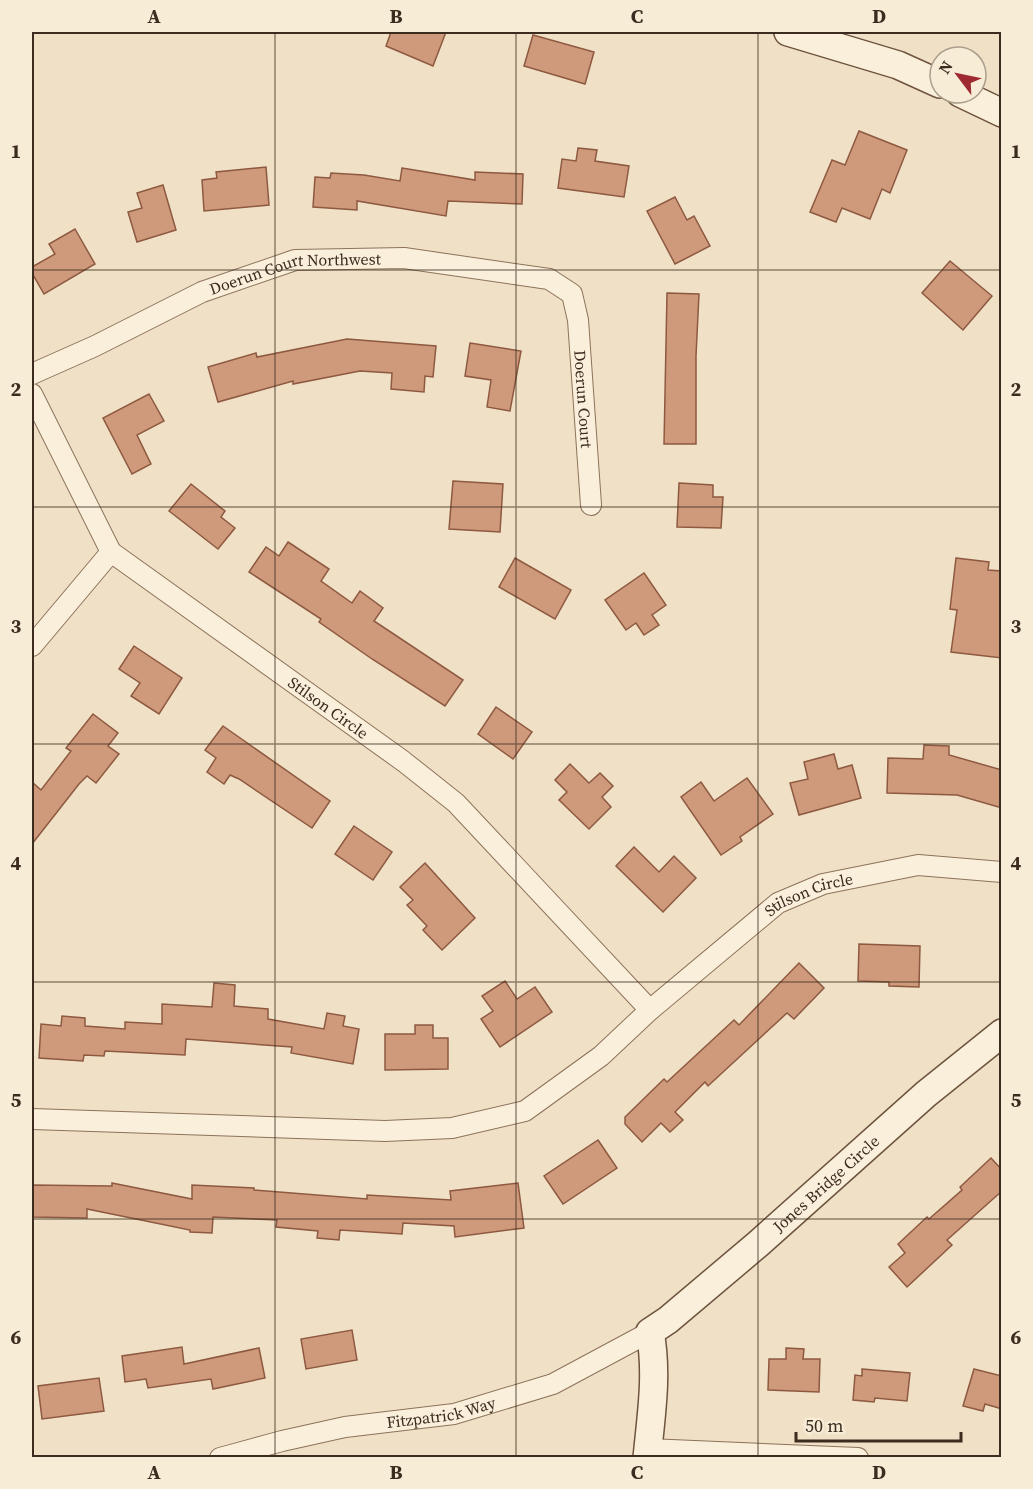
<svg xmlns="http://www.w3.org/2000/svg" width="1033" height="1489" font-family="'Source Serif 4',serif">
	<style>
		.building { fill: #cf997b; stroke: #8d5940; stroke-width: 1.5 }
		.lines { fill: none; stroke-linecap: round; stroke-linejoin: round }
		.street-casing { stroke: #8d725b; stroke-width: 22 }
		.secondary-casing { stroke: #6e533e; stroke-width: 30 }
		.street { stroke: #faefda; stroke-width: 20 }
		.secondary { stroke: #faefda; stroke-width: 27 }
		.grid { fill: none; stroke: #3c2b1f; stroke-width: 1.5; stroke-opacity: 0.55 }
		.labels { text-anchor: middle; stroke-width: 5; stroke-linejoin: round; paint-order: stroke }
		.street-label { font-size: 16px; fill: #3c2b1f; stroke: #f7ecd6 }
		.neatline { fill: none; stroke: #3c2b1f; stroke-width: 2 }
		.grid-label { font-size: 20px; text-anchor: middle; font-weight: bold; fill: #3c2b1f }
	</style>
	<rect width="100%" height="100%" fill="#f0e1c6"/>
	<g class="building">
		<path d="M391 32H446L433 66 386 46Z"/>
		<path d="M533 35 594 52 585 84 524 66Z"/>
		<path d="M859 131 907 150 890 193 882 189 870 219 842 208 836 222 810 212 832 160 845 165Z"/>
		<path d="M578 148 597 150 595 161 629 166 624 197 558 188 562 159 576 161Z"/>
		<path d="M266 167 269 205 204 211 202 180 217 178 216 172Z"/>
		<path d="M402 168 475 180V172L523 174 522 204 448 201 446 216 357 201V210L313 207 315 177 330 178 331 173 364 175 400 181Z"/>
		<path d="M163 185 176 230 137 242 128 212 142 208 137 193Z"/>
		<path d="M675 197 687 220 694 216 710 246 675 264 647 211Z"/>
		<path d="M75 229 95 264 44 294 32 273V267L55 254 49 244Z"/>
		<path d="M950 261 992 296 963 330 922 293Z"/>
		<path d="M667 293 699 294 696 356V444H664Z"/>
		<path d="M347 339 436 346 433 377 425 376 424 392 391 389 392 373 360 371 293 384V381L218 402 208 367 256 353 257 357Z"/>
		<path d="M470 343 521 351 510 411 487 407 491 380 465 376Z"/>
		<path d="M149 394 164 421 137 435 151 464 132 474 103 418Z"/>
		<path d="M453 481 503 484 500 532 449 529Z"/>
		<path d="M679 483 713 485V497H723L721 528 677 527Z"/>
		<path d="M191 484 225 511 221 517 235 528 218 549 169 511Z"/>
		<path d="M288 542 329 569 321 581 352 603 360 591 383 608 374 621 463 680 445 706 372 659 319 622 321 619 249 572 266 547 279 556Z"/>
		<path d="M515 558 571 590 555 619 499 587Z"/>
		<path d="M956 558 989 562 988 570 1002 571V658L951 652 957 610 950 609Z"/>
		<path d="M644 573 666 605 652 615 659 625 644 635 636 623 626 630 605 600Z"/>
		<path d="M134 646 182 678 159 714 131 696 140 683 119 669Z"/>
		<path d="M496 707 532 732 513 759 478 734Z"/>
		<path d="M93 714 118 733 108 746 119 754 96 783 87 776 79 784 32 844V782L41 790 71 751 66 748Z"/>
		<path d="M223 726 330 801 312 828 239 779 230 775 224 784 207 772 216 758 205 750Z"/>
		<path d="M924 745 949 746V755L1002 770V808L957 795 887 793 888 758 923 759Z"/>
		<path d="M834 754 838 769 852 765 861 798 799 815 790 783 808 779 804 762Z"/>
		<path d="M570 764 589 783 600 773 613 786 602 797 611 807 589 829 559 800 567 792 555 780Z"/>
		<path d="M747 778 773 814 740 837 742 841 721 855 681 797 701 782 714 801Z"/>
		<path d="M354 826 392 852 373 880 335 854Z"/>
		<path d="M634 847 659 872 674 856 696 878 663 912 616 866Z"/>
		<path d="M425 863 475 918 442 950 423 930 427 926 407 905 413 900 400 887Z"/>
		<path d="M859 944 920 946 919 987 889 986V982L858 981Z"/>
		<path d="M799 963 824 988 794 1019 787 1013 708 1086 705 1082 675 1112 683 1120 670 1132 661 1123 642 1142 625 1124V1117L664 1079 667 1082 734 1020 739 1025Z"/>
		<path d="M505 981 517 999 535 987 552 1012 500 1047 481 1019 493 1011 482 996Z"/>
		<path d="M214 983 235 985 234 1006 268 1009V1019L324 1029 327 1013 345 1016 343 1026 359 1029 353 1064 291 1053 292 1047 186 1039 185 1055 105 1051 104 1056 84 1055 83 1061 39 1058 41 1024 61 1026 62 1016 85 1018V1026L125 1029V1022L162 1024V1004L212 1007Z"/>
		<path d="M415 1025H433V1038H448V1069L385 1070V1034H415Z"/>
		<path d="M598 1140 617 1168 563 1204 544 1176Z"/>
		<path d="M991 1158 1002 1170V1191L947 1240 952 1245 907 1287 889 1267 905 1253 898 1244 927 1217 929 1219 962 1190 960 1187Z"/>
		<path d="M112 1183 192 1199V1185L254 1188V1190L367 1199V1195L451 1200 450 1191 518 1183 524 1228 455 1237 454 1226 403 1223 402 1234 340 1230 339 1240 317 1238 318 1231 276 1227 277 1220 213 1217 212 1233 190 1232V1230L87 1209V1218L32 1217V1185L112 1186Z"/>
		<path d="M352 1330 357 1360 306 1369 301 1339Z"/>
		<path d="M182 1347 184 1364 259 1348 265 1378 213 1389 211 1379 148 1388 146 1379 125 1382 122 1356Z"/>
		<path d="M786 1348 804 1349 803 1359H820L819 1392 768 1390 769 1359H786Z"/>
		<path d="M862 1369 910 1373 907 1401 875 1398 874 1402 853 1400 855 1375 862 1376Z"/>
		<path d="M974 1369 1002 1376V1409L985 1404 983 1411 963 1406Z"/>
		<path d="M99 1378 104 1411 42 1419 38 1386Z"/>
	</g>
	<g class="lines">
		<g class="street-casing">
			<g id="street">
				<path id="s1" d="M32 374 95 346 202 292 295 260 404 258 549 279 572 294 578 320 591 505"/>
				<path id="s2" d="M32 394 111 552 403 761 456 803 650 1010"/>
				<path d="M32 646 111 552"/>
				<path id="s3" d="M32 1119 385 1131 452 1128 525 1111 601 1056 650 1010 778 903 823 884 918 865 1002 872"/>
				<path d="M648 1449 858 1458"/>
				<path id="s4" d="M220 1458 282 1441 345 1427 454 1414 553 1384 650 1332"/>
			</g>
		</g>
		<g class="secondary-casing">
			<g id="secondary">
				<path d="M788 32 898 65 940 84"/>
				<path d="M960 93 1002 113"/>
				<path id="s5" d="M647 1458C651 1416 658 1374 650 1332L668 1320 758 1244 926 1094 1002 1033"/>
			</g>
		</g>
		<use href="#street" class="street"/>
		<use href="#secondary" class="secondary"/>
	</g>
	<path class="grid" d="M275 32V1458M516 32V1458M758 32V1458M32 270H1002M32 507H1002M32 744H1002M32 982H1002M32 1219H1002"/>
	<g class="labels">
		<g class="street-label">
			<text dy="6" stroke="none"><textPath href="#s1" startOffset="285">Doerun Court Northwest</textPath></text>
			<text dy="6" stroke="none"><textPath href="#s1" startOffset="676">Doerun Court</textPath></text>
			<text dy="6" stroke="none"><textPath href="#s2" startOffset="444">Stilson Circle</textPath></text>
			<text dy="6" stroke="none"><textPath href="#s3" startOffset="855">Stilson Circle</textPath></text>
			<text dy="6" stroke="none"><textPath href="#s5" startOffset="357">Jones Bridge Circle</textPath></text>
			<text dy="6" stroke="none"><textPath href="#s4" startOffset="226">Fitzpatrick Way</textPath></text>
		</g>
	</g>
	<rect width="1033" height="1489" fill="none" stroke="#f7ecd6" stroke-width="66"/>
	<g transform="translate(958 75) rotate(302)"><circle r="28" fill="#f7ecd6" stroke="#ac9f8d" stroke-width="1.5"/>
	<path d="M0-4.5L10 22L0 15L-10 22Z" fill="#9e2931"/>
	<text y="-9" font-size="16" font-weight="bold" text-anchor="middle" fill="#3c2b1f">N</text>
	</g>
	<path d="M796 1432v9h165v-9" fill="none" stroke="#3c2b1f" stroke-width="3"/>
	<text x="805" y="1432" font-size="18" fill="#3c2b1f" stroke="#f7ecd6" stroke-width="4.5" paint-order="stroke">50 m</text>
	<rect x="33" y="33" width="967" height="1423" class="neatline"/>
	<g class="grid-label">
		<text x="154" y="23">A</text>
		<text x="396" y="23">B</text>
		<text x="637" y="23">C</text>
		<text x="879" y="23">D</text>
		<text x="16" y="158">1</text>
		<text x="1016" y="158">1</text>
		<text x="16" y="396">2</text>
		<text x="1016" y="396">2</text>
		<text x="16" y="633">3</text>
		<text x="1016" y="633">3</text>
		<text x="16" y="870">4</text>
		<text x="1016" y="870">4</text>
		<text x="16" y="1107">5</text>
		<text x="1016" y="1107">5</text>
		<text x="16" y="1344">6</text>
		<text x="1016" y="1344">6</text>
		<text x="154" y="1479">A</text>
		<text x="396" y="1479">B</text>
		<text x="637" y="1479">C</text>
		<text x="879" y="1479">D</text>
	</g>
</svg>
